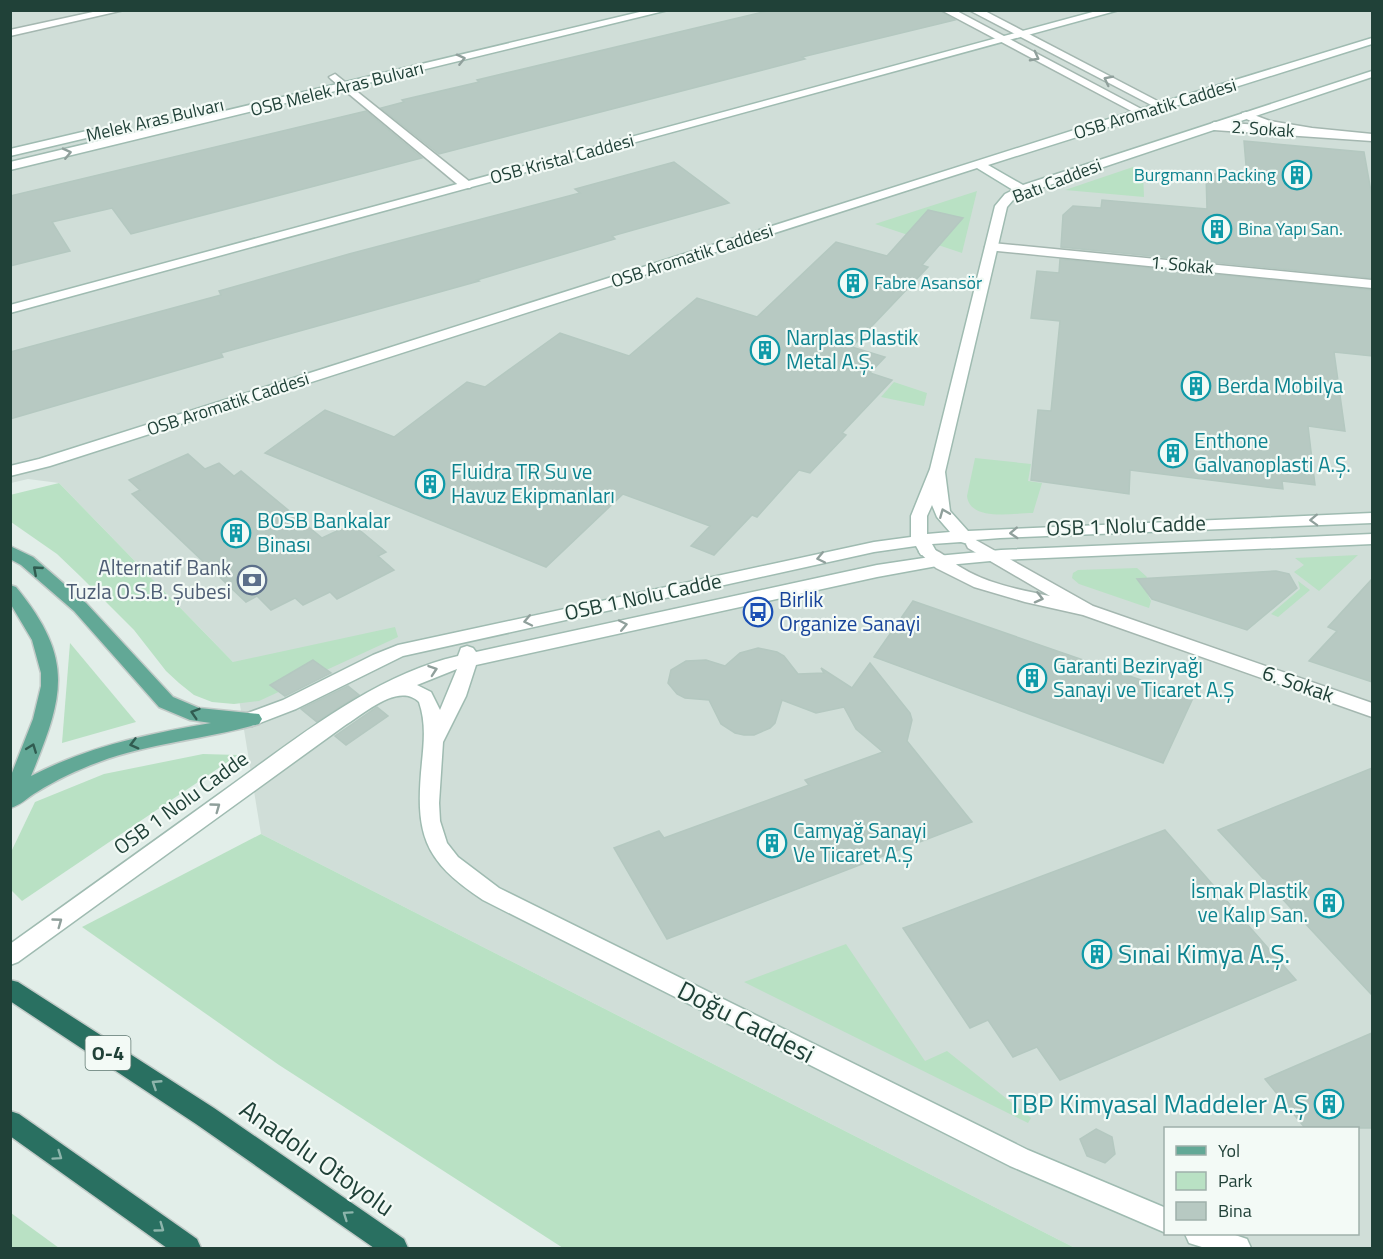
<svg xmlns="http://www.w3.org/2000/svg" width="1383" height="1259" font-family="'Titillium Web',sans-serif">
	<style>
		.built { fill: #d0ded8; fill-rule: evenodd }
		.green { fill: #b9e1c4 }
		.building { fill: #b7c9c2; stroke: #b4c8c0; stroke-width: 1.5 }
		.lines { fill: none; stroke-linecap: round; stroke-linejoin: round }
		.street-casing { stroke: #a4b7b0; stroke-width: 3 }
		.secondary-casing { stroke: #9fbbb1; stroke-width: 3 }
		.primary-casing { stroke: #c1cac7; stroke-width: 3 }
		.highway-casing { stroke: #c1cac7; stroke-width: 3 }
		.street { fill: #fff; fill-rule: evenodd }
		.secondary { fill: #fff; fill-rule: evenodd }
		.primary { fill: #62a896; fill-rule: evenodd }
		.highway { fill: #297061; fill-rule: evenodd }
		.oneway { stroke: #90a09c }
		.oneway2 { stroke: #305b50 }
		.oneway3 { stroke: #8eb5ac }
		.labels { text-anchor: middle; stroke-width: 4.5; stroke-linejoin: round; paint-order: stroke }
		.far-street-label { font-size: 18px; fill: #204138; stroke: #f3faf6 }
		.far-culture-label { font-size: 18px; fill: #0d838f; stroke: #f3faf6; text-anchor: start }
		.shield { fill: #f3faf6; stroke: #5f7871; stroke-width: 1.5 }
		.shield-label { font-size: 20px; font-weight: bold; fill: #204138 }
		.culture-label { font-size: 21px; fill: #0d838f; stroke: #f3faf6; text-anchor: start }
		.street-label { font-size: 21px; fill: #204138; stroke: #f3faf6 }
		.service-label { font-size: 21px; fill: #4e5e75; stroke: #f3faf6; text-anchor: end }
		.transit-label { font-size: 21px; fill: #164399; stroke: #f3faf6; text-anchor: start }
		.near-culture-label { font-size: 26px; fill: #0d838f; stroke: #f3faf6; text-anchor: start }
		.near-street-label { font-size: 26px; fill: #204138; stroke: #f3faf6 }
	</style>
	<rect width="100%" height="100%" fill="#e2eee9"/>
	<path class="built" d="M10 11H1372V1248H1075L261 834 233 662 59 483 28 479 11 483ZM1166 1128H1358V1234H1166Z"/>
	<g class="green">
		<path d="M1133 167 1143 170 1144 197 1065 190Z"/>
		<path d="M977 191 962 253 875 224Z"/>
		<path d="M894 382 927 393 924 406 881 397Z"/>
		<path d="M975 458 1031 464 1028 481 1042 483 1033 513C1013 513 970 522 967 496Z"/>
		<path d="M59 483 233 662 395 627 398 637 259 701 234 704 212 702 194 695 179 683 166 671 134 630 80 576 57 554 11 522 10 495Z"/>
		<path d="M1358 555 1319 591 1294 572 1304 565 1295 558Z"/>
		<path d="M1137 568 1147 577 1143 585 1151 601 1149 608 1079 584 1072 578 1073 573 1078 570Z"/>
		<path d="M1298 581 1310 590 1278 617 1271 614 1300 589Z"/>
		<path d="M70 643 136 722 62 743Z"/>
		<path d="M203 754 238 755 22 901 11 890V852L35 802 104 774Z"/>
		<path d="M261 834 1075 1248H563L279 1065 82 927Z"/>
		<path d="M846 944 925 1061 947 1051 1031 1118 1028 1123 744 982Z"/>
		<path d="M10 1213H11L59 1248H11Z"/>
	</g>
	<g class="building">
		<path d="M771 10H939L955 20 802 57 805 59 439 154 381 108 404 102 402 100 479 82 477 80Z"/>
		<path d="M366 111 422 158 131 234 112 208 52 222 70 251 10 266V196Z"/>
		<path d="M1244 141 1364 152 1372 197V278L1061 247 1063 215 1073 206 1101 208 1102 200 1207 209 1206 173 1247 177Z"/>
		<path d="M674 162 729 203 612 236 615 239 477 280 479 281 221 353 223 357 10 419V352L221 295 219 291 349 254 580 193 575 189Z"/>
		<path d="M928 210 963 218 922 265 928 267 852 347 885 357 870 373 892 380 842 433 846 435 810 473 799 470 757 517 752 515 714 555 691 546 710 526 623 494 546 567 265 453 325 410 394 437 467 382 485 387 560 333 629 356 697 298 757 317 836 242 887 256Z"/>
		<path d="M1060 259 1372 290V356L1334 352 1345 431 1308 426 1315 485 1282 481 1283 489 1130 470 1129 494 1031 480 1038 410 1051 411 1060 321 1031 318 1037 271 1059 273Z"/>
		<path d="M188 454 205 469 219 463 234 476 241 471 322 538 352 524 386 552 378 556 394 570 337 599 330 592 303 605 295 598 271 610 257 596 246 602 132 494 140 490 129 480Z"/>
		<path d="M1276 571 1289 574 1297 588 1247 630 1152 599 1137 579Z"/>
		<path d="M1372 579V682L1309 661 1337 631 1328 627Z"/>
		<path d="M913 601 1193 698 1163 763 874 657Z"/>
		<path d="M758 648 777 652 784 656 798 674 824 673 821 668 852 688 870 663 910 713 912 720 907 741 972 822 667 939 614 848 659 831 664 838 809 785 805 780 883 752 856 729 844 707 816 713 782 700 775 723 770 728 754 735H744L735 733 721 724 709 700 685 698 677 694 668 683 671 670 686 661 706 660 725 666 740 653Z"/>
		<path d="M313 660 331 673 285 696 270 685Z"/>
		<path d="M348 686 359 695 317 722 301 709Z"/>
		<path d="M377 707 388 716 346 745 335 736Z"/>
		<path d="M1372 768V995L1218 830Z"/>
		<path d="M1165 830 1296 980 1060 1080 1037 1047 1013 1057 988 1020 970 1028 903 928Z"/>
		<path d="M1372 1033V1128H1305L1265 1079Z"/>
		<path d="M1096 1129 1112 1137 1115 1154 1105 1163 1087 1156 1080 1139Z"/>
	</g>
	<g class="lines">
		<g class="street-casing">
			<g id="street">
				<path d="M102 10H124L10 36V30Z"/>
				<path d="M941 10H955L1147 112 1141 115 1137 114Z"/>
				<path d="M969 10H983L1167 106 1165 108H1157Z"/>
				<path d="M335 74 470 182 472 185 470 188H462L331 79 329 77Z"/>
				<path d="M1246 112 1270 121 1312 128 1372 134V141L1214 130 1208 126 1214 122 1260 125 1242 117V113Z"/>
				<path d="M992 243 1372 280V288L987 250 985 247 987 244Z"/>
				<path d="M974 539 1093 606 1372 703V717L1083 615 1025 602 974 587 936 568 919 552 922 548C936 545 950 561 962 568 988 584 1021 590 1050 596L968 548 966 544 968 540Z"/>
			</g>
		</g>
		<g class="secondary-casing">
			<g id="secondary">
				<path d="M648 10H668L10 170V162Z"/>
				<path d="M1100 10H1119L10 313V305Z"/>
				<path d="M1372 38V44L988 165 1023 185 1372 71V77L1026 193 1013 200 1007 207 945 472 950 511 968 531 1372 513V523L1000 538 975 540 968 544 961 542 932 544 936 551 933 555H921L916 546 874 552 403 656 296 709 252 726 245 724 242 719 245 714 283 700 373 655 398 645 874 542 911 537V516L930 469 995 206 1005 194 1013 190 977 168 50 466 10 476V466L39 459 1137 110ZM932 505 937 517 950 532 927 534V516Z"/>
				<path d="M95 129 101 133 99 135 10 156V149Z"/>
				<path d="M1372 534V544L1001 560 937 566 877 577 476 665 466 696 443 742 439 803 440 821 447 843 458 857 499 888 1028 1150 1166 1208V1233L1010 1166 483 900C422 860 415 833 422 762 424 742 426 722 419 702 398 682 364 714 344 726L18 962 10 965V944C81 893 152 843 222 792 292 742 373 675 458 656L461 648 467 646 473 648 476 652 877 565 937 556 1001 550ZM457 669 440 710 431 692 417 685Z"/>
				<path d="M1185 1234H1232L1247 1239 1251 1248H1205L1189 1243Z"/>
			</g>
		</g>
		<g class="primary-casing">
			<path id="primary" d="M10 546 33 557 86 603 173 697 199 708 259 714 262 719 259 724C207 739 150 743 99 762 77 770 56 780 37 792 28 797 20 806 10 808V778L33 719 41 686V673L32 640 10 603V585L16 587C75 659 64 696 31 776 89 746 148 734 211 723L190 720 159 707 74 611 21 565 10 559Z"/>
		</g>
		<g class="highway-casing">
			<g id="highway">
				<path d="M10 980 18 982 214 1108 404 1239 408 1248H374L196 1124 10 1001Z"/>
				<path d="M10 1111 19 1114 197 1239 201 1248H167L10 1136Z"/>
			</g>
		</g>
		<use href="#street" class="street"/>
		<use href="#secondary" class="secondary"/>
		<use href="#primary" class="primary"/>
		<use href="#highway" class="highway"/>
	</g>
	<defs><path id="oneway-chevron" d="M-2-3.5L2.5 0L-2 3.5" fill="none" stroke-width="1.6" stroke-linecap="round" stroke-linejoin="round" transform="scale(1.5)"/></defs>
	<g class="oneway">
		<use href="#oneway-chevron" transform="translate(1035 57) rotate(28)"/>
		<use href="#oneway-chevron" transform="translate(461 59) rotate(-14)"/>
		<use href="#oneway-chevron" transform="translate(1108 80) rotate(-153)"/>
		<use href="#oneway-chevron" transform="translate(67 153) rotate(-13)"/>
		<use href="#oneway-chevron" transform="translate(944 513) rotate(-112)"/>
		<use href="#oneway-chevron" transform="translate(1314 520) rotate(178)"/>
		<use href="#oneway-chevron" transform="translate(1014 533) rotate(177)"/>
		<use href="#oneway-chevron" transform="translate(821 558) rotate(168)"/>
		<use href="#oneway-chevron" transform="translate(1039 598) rotate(14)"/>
		<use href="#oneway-chevron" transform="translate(528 621) rotate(168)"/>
		<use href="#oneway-chevron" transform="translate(623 625) rotate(-12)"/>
		<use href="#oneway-chevron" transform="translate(433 670) rotate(-19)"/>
		<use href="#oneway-chevron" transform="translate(216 807) rotate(-36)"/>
		<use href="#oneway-chevron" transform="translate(58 922) rotate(-36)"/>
	</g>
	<g class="oneway2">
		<use href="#oneway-chevron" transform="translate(37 570) rotate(-139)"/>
		<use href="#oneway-chevron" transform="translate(195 713) rotate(-163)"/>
		<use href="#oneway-chevron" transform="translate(134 744) rotate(165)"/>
		<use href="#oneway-chevron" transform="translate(32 748) rotate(-69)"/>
	</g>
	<g class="oneway3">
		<use href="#oneway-chevron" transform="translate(156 1084) rotate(-147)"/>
		<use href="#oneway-chevron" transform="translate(58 1156) rotate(35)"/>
		<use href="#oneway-chevron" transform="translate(347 1215) rotate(-145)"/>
		<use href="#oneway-chevron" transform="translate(160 1228) rotate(36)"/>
	</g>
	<defs>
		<g id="building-ring" transform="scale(1.5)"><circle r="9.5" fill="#f3faf6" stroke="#0f9aa8" stroke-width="1.5"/><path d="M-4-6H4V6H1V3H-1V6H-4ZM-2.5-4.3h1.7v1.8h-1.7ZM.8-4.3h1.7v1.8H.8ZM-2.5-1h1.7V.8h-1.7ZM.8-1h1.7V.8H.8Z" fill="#0f9aa8"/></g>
		<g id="bank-ring" transform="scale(1.5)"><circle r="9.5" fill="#f3faf6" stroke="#5c6f8a" stroke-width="1.5"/><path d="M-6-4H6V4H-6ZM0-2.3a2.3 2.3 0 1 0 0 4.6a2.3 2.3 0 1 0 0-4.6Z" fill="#5c6f8a"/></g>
		<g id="bus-ring" transform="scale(1.5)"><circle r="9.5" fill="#f3faf6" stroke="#1a4fb4" stroke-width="1.5"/><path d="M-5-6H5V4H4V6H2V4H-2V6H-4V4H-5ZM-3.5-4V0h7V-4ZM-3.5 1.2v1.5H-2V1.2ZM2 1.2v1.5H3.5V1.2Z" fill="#1a4fb4"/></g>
	</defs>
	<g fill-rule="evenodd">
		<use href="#building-ring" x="1297" y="175"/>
		<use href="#building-ring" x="1217" y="229"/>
		<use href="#building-ring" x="853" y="283"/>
		<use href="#building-ring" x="765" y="350"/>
		<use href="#building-ring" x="1196" y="386"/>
		<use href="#building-ring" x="1173" y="453"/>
		<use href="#building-ring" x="430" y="484"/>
		<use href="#building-ring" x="236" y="533"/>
		<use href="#bank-ring" x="252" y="580"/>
		<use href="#bus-ring" x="758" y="612"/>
		<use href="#building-ring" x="1032" y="678"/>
		<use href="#building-ring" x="772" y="843"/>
		<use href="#building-ring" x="1329" y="903"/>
		<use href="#building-ring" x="1097" y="954"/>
		<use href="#building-ring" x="1329" y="1104"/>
	</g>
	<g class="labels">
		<g class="far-street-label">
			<text transform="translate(337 89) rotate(-14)" y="6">OSB Melek Aras Bulvarı</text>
			<text transform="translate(1155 109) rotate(-17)" y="6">OSB Aromatik Caddesi</text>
			<text transform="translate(155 120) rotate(-13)" y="6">Melek Aras Bulvarı</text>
			<text transform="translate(1263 129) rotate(4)" y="6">2. Sokak</text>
			<text transform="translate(562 159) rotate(-15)" y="6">OSB Kristal Caddesi</text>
			<text transform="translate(1057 181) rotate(-21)" y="6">Batı Caddesi</text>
			<text transform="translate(692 256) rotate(-18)" y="6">OSB Aromatik Caddesi</text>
			<text transform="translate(1182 265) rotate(5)" y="6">1. Sokak</text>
			<text transform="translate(228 404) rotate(-18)" y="6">OSB Aromatik Caddesi</text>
		</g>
		<g class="far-culture-label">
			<text x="1276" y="181" text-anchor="end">Burgmann Packing</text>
			<text x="1238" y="235">Bina Yapı San.</text>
			<text x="874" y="289">Fabre Asansör</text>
		</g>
		<rect class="shield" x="85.5" y="1036" width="45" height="34" rx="4.5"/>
		<g class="shield-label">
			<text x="108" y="1060">O-4</text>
		</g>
		<g class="culture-label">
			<text x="786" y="345">Narplas Plastik<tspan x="786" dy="24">Metal A.Ş.</tspan></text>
			<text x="1217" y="393">Berda Mobilya</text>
			<text x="1194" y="448">Enthone<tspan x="1194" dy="24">Galvanoplasti A.Ş.</tspan></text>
			<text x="451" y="479">Fluidra TR Su ve<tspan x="451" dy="24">Havuz Ekipmanları</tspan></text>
			<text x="257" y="528">BOSB Bankalar<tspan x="257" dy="24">Binası</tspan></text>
			<text x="1053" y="673">Garanti Beziryağı<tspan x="1053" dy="24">Sanayi ve Ticaret A.Ş</tspan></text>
			<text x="793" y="838">Camyağ Sanayi<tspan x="793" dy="24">Ve Ticaret A.Ş</tspan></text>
			<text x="1308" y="898" text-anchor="end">İsmak Plastik<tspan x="1308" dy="24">ve Kalıp San.</tspan></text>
		</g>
		<g class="street-label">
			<text transform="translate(1126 526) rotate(-2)" y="7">OSB 1 Nolu Cadde</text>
			<text transform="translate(643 597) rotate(-12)" y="7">OSB 1 Nolu Cadde</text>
			<text transform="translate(1298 684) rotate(19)" y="7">6. Sokak</text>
			<text transform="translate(181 803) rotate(-36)" y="7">OSB 1 Nolu Cadde</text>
		</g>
		<g class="service-label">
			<text x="231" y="575">Alternatif Bank<tspan x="231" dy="24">Tuzla O.S.B. Şubesi</tspan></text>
		</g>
		<g class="transit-label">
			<text x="779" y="607">Birlik<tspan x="779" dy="24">Organize Sanayi</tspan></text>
		</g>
		<g class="near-culture-label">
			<text x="1118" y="963">Sınai Kimya A.Ş.</text>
			<text x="1308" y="1113" text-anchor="end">TBP Kimyasal Maddeler A.Ş</text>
		</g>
		<g class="near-street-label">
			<text transform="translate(746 1022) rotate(27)" y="9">Doğu Caddesi</text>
			<text transform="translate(317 1158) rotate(35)" y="9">Anadolu Otoyolu</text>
		</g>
	</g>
	<rect width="1383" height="1259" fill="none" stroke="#204138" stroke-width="24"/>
	<rect x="1164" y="1127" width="195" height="108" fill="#f3faf6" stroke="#9fb0aa" stroke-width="1.5"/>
	<rect x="1176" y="1146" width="30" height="9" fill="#62a896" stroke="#9fb0aa" stroke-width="1.5"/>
	<text x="1218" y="1157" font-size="18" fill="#204138">Yol</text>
	<rect x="1176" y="1172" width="30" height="18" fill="#b9e1c4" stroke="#9fb0aa" stroke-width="1.5"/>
	<text x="1218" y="1187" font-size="18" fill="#204138">Park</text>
	<rect x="1176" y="1202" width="30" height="18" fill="#b7c9c2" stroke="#9fb0aa" stroke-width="1.5"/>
	<text x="1218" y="1217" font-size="18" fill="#204138">Bina</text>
</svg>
